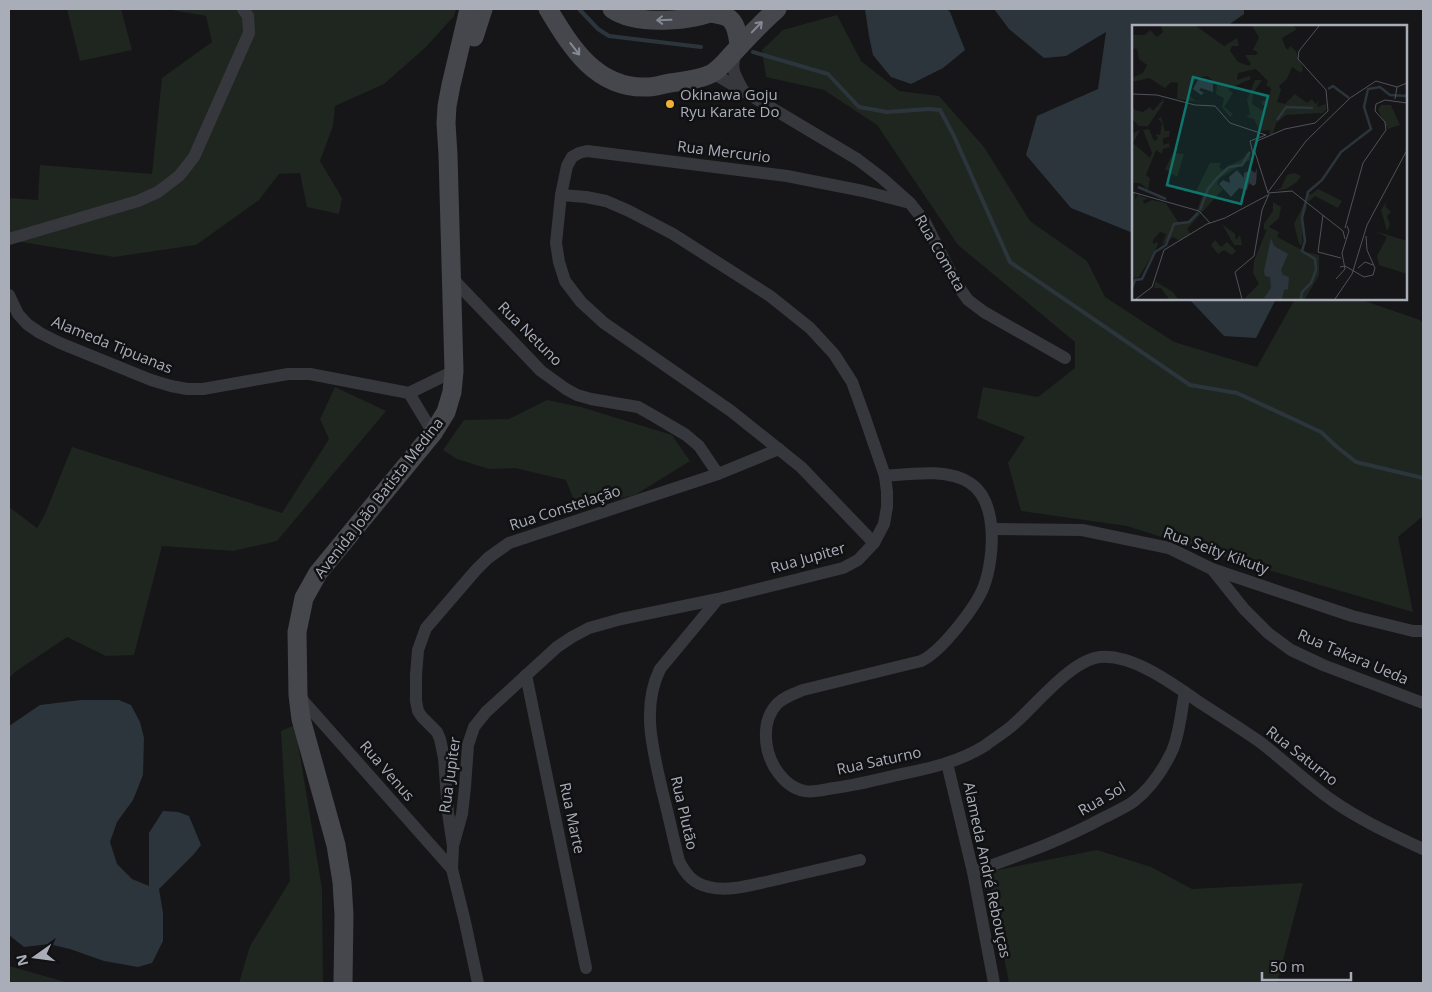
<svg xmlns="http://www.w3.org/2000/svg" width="1432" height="992" font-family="'Open Sans',sans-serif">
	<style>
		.green { fill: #1e261f }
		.water { fill: #2c353c }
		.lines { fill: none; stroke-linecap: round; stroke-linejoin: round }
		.stream { stroke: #2c353c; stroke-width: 4 }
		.minor { stroke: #37383d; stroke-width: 12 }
		.secondary { stroke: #45474d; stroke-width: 19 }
		.oneway { stroke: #858993 }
		.poi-dot { fill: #f2b134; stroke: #111113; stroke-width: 2 }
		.labels { text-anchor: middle; stroke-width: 5; stroke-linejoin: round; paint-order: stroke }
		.poi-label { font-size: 15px; fill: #a8adb8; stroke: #111113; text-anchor: start }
		.street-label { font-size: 15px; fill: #a8adb8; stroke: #111113 }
		.inset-river { fill: none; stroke: #2c353c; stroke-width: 2.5 }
		.inset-road { fill: none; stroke: #505258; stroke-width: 1 }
		.view { fill: #0f766e; fill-opacity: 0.15; stroke: #0f766e; stroke-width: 2.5 }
		.inset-edge { fill: none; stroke: #a8adb8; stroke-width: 2.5 }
	</style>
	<rect width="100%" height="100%" fill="#161618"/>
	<g class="green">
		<path d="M67 9H121L132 50 80 61Z"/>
		<path d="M166 9H456L454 16 426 47 384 84 335 106 333 126 320 161 342 198 339 214 307 207 300 173 279 174 259 200 196 245 114 257 9 240V198L38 200 40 165 152 174 162 78 212 42 206 16Z"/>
		<path d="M837 15 861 61 899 91 939 96 984 147 1030 221 1087 261 1105 297 1174 342 1257 367 1295 299H1359L1420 320 1423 323V516L1398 537 1413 612 1224 557 1127 526 1021 511 1008 463 1025 437 977 418 983 387 1038 397 1075 368V342L958 245 877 125 824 90 766 77 762 50 783 30Z"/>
		<path d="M335 387 386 411 277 541 233 551 162 546 134 655 106 656 67 637 15 672 9 678V507L37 528 45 514 72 447 282 513 329 439 320 419Z"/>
		<path d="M547 400 581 407 672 435 690 461 635 495 577 508 566 480 515 468 489 469 457 459 443 450 464 420 509 419Z"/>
		<path d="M295 725 322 889 323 983H239L250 946 290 881 281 731Z"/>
		<path d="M1097 850 1151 867 1192 889 1303 883 1277 983H1009L988 872Z"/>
		<path d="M9 966 69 983H9Z"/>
	</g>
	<g class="water">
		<path d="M865 9H947L950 12 965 50 943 68 911 84 891 77 873 55 869 36Z"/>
		<path d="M994 9H1244V14L1230 24V26H1133V233L1071 208 1026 155 1037 116 1098 89 1106 32 1066 56 1044 58 1009 29Z"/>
		<path d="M1191 299H1276L1256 338 1224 336 1190 300Z"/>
		<path d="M81 700H119L131 705 140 722 144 738 143 775 133 800 117 822 110 842 117 864 132 879 149 886V833L163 811 178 812 189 816 201 845 194 854 159 889 163 913V941L152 963 138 967 104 961 70 949 49 944 24 947 9 935V726L40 705Z"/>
	</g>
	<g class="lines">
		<g class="stream">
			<path d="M579 9 598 29 609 36 701 47"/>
			<path d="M753 52 828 74 859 107 887 112 929 109 940 110 953 134 1010 262 1190 385 1237 393 1321 432 1337 447 1356 462 1423 478"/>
		</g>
		<g class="minor">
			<path d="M737 51C729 68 735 75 743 90"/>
			<path d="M713 73 857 159 882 178 910 203 925 222 956 283 968 300 984 312 1065 358"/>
			<path d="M9 239 138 201 158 192 179 176 194 157 249 33 248 16 243 9"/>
			<path d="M451 277 541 371 566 389 577 395 591 399 638 407 654 416 686 435 699 446 718 474"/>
			<path d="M9 295 18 314 27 324 40 333 60 343 151 380 171 386 187 389H203L288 374H310L409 393 454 371"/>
			<path d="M409 393 433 433"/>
			<path d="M885 476C911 474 947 468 970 483 999 502 994 559 984 586 976 607 941 652 921 661L803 690C793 694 784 697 777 704 761 721 764 750 775 768 782 779 792 789 805 791 814 793 826 789 834 788 856 785 876 780 897 775 927 769 960 762 986 745 995 738 1005 732 1013 725 1035 706 1071 660 1100 657 1133 654 1173 684 1199 702 1219 715 1240 728 1260 742 1285 761 1307 783 1333 801 1362 821 1391 834 1423 849"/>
			<path d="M992 529 1082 530 1169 548 1212 569 1352 616 1413 631H1423"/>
			<path d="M874 543 801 467 731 411 604 323 581 302 565 281 559 262 556 243 561 195 567 166 572 157 579 153 587 151 787 176 863 191 910 203"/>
			<path d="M1212 569 1244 609 1268 633 1291 650 1323 665 1423 703"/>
			<path d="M718 599 660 669C641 708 653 750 662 790 668 813 673 837 679 861 686 875 694 884 709 887 729 892 751 885 770 881 800 874 830 867 860 860"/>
			<path d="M526 675 586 968"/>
			<path d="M298 695 452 869"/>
			<path d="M947 763 973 872 994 983"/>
			<path d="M453 846 462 814 465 787 468 745 474 727 486 712 557 647 572 637 589 628 621 619 718 599 843 568 858 560 874 543 884 524 887 507V492L885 476 864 415 852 382 834 354 810 328 770 296 673 234 629 211 606 201 586 197 561 195"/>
			<path d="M973 872C1017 856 1061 841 1103 818 1113 813 1124 808 1133 802 1150 789 1163 770 1172 751 1180 733 1181 711 1185 692"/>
			<path d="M478 983 465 922 452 869 453 846 448 813 444 758 440 739 437 732 422 717 418 711 416 701V675L418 650 426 628 476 570 488 558 509 543 718 474 779 449"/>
		</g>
		<g class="secondary">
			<path d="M548 9C571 47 596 89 647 87 655 87 663 84 670 83 683 81 704 79 714 72 723 66 729 57 736 50 749 36 762 22 777 9"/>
			<path d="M612 9C636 26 693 22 719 9"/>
			<path d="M712 13C716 14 723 15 727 17 737 22 738 37 739 46"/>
			<path d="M474 37 483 9"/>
			<path d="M343 983 344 915 342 882 336 845 301 719 298 695 297 632 304 598 318 573 433 433 446 412 452 392 454 371 448 155 446 123 447 106 451 85 469 9"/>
		</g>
	</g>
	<defs><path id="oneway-shaft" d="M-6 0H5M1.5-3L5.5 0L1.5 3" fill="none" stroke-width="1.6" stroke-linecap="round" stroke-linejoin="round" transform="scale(1.25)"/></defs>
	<g class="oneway">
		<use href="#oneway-shaft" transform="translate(664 20) rotate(178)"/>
		<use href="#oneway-shaft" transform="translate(757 27) rotate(-46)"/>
		<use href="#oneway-shaft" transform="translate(575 49) rotate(52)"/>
	</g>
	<circle class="poi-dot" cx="670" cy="104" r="5"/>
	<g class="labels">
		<g class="poi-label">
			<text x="680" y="100">Okinawa Goju<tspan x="680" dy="17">Ryu Karate Do</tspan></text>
		</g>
		<g class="street-label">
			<text transform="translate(724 152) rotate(7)" y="5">Rua Mercurio</text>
			<text transform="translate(940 253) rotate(60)" y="5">Rua Cometa</text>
			<text transform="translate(530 334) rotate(45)" y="5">Rua Netuno</text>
			<text transform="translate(112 345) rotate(22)" y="5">Alameda Tipuanas</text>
			<text transform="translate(379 498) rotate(-52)" y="5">Avenida João Batista Medina</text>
			<text transform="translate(565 508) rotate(-18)" y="5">Rua Constelação</text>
			<text transform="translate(1216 551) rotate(20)" y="5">Rua Seity Kikuty</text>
			<text transform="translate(808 558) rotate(-16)" y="5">Rua Jupiter</text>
			<text transform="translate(1353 657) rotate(23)" y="5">Rua Takara Ueda</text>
			<text transform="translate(1302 756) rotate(38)" y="5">Rua Saturno</text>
			<text transform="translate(879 761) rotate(-12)" y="5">Rua Saturno</text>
			<text transform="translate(387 771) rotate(49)" y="5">Rua Venus</text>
			<text transform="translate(450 775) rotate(-82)" y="5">Rua Jupiter</text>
			<text transform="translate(1102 799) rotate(-30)" y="5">Rua Sol</text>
			<text transform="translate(684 813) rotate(77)" y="5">Rua Plutão</text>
			<text transform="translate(572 818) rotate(78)" y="5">Rua Marte</text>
			<text transform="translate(987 870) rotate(78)" y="5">Alameda André Rebouças</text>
		</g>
	</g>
	<g transform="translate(1132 25)">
		<rect width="275" height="275" fill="#161618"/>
		<path d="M29 1H64L92 21 105 13 107 21H100L98 26 106 37 117 41 119 39 113 30H124L126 27 121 25 127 12 120 1H161L165 4 150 13 153 22 156 25 158 21 164 26 171 44 169 48 160 42 155 54 147 61 149 65 145 77 153 79 163 69 175 78 180 74 184 79 187 75 185 82 194 79V85L191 88 154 90 144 98 141 109H137L138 105 128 106 122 94 114 92 118 89 115 75 123 55H130L121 68 120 79 131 86 134 80H130V76H135L138 69 139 63 134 60 136 56 124 44 106 48 105 55 117 51 119 54 96 64 101 68 92 82 101 89 98 92 90 82 92 73 84 69 85 59 75 51 64 53 55 69 64 76 76 78 45 74 46 58 39 57 33 63 17 53 0 57V53L11 48 15 40 7 34 5 24 0 23V10H13L18 5 25 12 31 7ZM32 73 31 79 16 101H7L0 94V81L3 85 11 87 18 82 21 86ZM249 80H259L268 100 256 104 246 85ZM29 92 33 106H38L37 112 31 113V120L37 118 38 122 31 124 30 129 24 125 14 150 18 154 16 165 8 158H0V109L8 105 1 118 18 133 20 128 11 105 17 104 22 116 26 114 24 109 28 110 30 98 26 94ZM116 127 119 134 88 153 85 159 91 164 55 204 59 209 48 216 41 212 30 220 34 209 28 207 21 215V219L26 217 25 222 7 252 0 253V168H3V175L6 170 17 174 11 175 12 179 20 175 34 178 46 197H55L63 191 68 177 71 169 64 166 78 138H89L87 142 90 145 110 134ZM41 128 52 129 45 152 33 144ZM162 148 169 151 165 157 154 164 140 166 149 163 155 150ZM186 164 210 176 206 183 183 171 176 177 175 167 178 170ZM256 174 253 181 259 187 255 191 258 199 255 206 249 185ZM141 177 149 182 147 193 137 202 147 207 145 212 174 227 187 230V250L173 274H112L127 259 121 248 122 236 135 204 132 205V199L141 186ZM172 179 175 182 171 193 170 220 167 219 162 199ZM90 199 103 209 104 215 108 210 110 220H117H102ZM243 206 275 216V249L247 240 245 231 255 212ZM83 215 89 222 95 217 104 226 100 230 92 225 86 229 79 220ZM23 256 41 267 46 274H37L29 263H22Z" fill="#1e261f"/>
		<path d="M67 53 81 56V67L69 63 67 65 72 68 69 70 61 64ZM125 143 124 159 121 161 117 158 115 165 107 163 99 172 87 159 91 155 98 158 97 152 105 145 112 153V148L119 145 123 148ZM139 213 142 221 156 229 149 245 151 250 157 252 156 264 152 265 150 274 132 273 139 263 138 252 133 251 132 246Z" fill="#2c353c"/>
		<path class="inset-river" d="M196 64 201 61 217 73M145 95 154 82 181 83M6 162 34 174M68 185 76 164 85 153 97 142 110 140 118 127M0 263 3 255 10 254 23 227 34 220 42 199 57 197 66 188M169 274 170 267 179 258 184 245 183 234 170 226 173 216 170 193 176 167 190 155 209 127 239 104 232 82 236 64 248 62 258 70 275 71"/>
		<path class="inset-road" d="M0 69 25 70 63 80 83 81 98 98 134 110M263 74 265 62 275 58M122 124 125 116 153 104 183 98 196 86 194 65 166 34 167 26 187 1M122 124 136 168 160 166 211 206 213 214M121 129 118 116 134 110M0 167 67 186 78 198M136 167 174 116 218 73 244 56 265 62M191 190 186 227 209 233M213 203 231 138 254 105 253 97 243 86 244 79 253 75 275 78M208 242 213 241 232 252 241 250 243 243 235 225 234 211M226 243 233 237 241 240M204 254 213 244 210 228 217 206 215 201M4 274 20 262 32 225 75 199 93 193 136 170M110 274 103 247 122 231 130 185 137 169M203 274 220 249 235 200 275 125"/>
		<path class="view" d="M61 52 136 71 109 179 35 160Z"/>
		<rect width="275" height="275" class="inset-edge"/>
	</g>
	<rect width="1432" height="992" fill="none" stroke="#a8adb8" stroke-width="20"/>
	<g transform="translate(35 957) rotate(256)" stroke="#111113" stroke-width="4" paint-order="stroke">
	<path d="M0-4L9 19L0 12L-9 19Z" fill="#a8adb8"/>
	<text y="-8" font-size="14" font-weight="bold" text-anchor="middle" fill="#a8adb8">N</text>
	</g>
	<path d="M1262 972v8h89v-8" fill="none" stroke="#a8adb8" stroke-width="2.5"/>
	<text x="1270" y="972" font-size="15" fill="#a8adb8" stroke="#111113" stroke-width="4" paint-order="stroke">50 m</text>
</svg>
